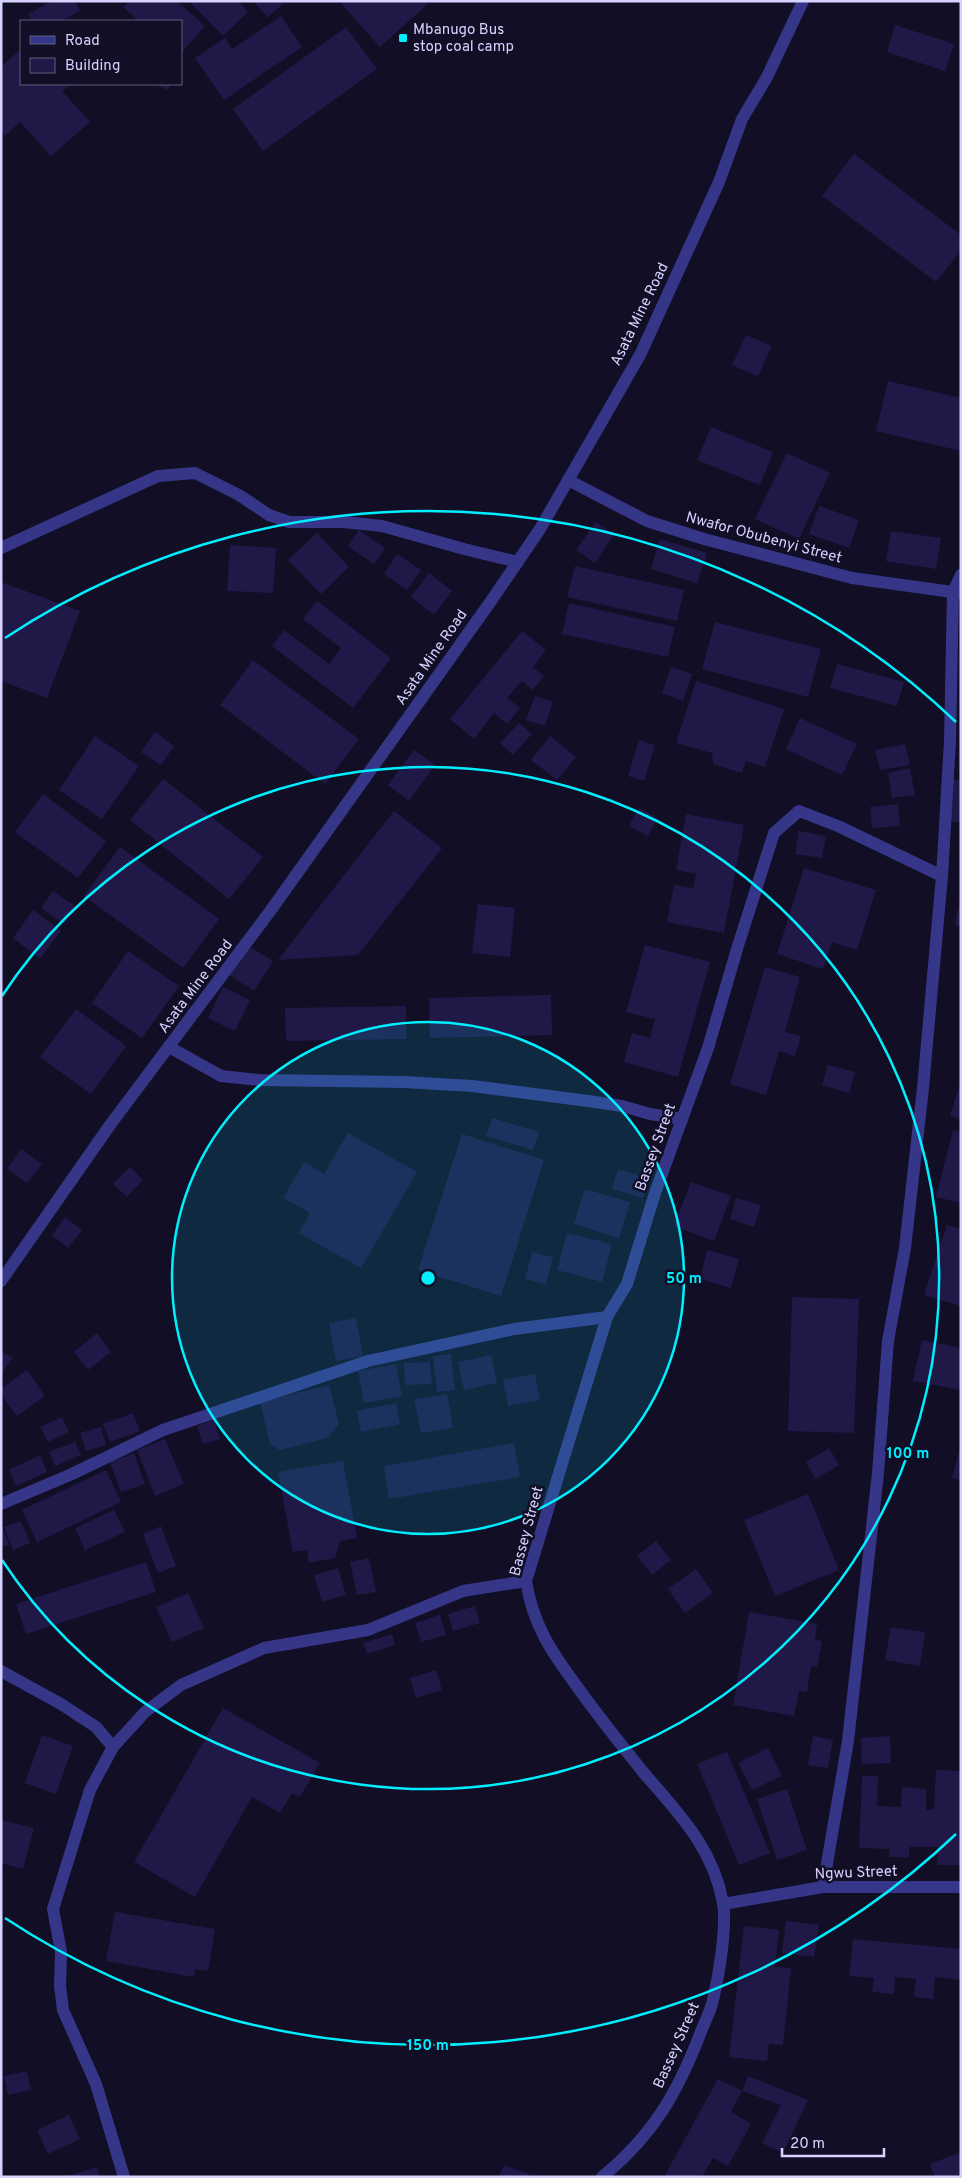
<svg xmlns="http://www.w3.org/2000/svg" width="962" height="2178" font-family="Overpass,sans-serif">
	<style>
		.building { fill: #201948 }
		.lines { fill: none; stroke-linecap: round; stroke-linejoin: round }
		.service { stroke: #363688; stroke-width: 12 }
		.minor { stroke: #363688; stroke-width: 12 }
		.ring { fill: none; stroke: #00effe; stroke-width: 2.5 }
		.poi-dot { fill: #00effe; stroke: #110e26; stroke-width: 2 }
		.labels { text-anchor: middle; stroke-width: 5; stroke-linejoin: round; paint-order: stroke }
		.poi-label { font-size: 15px; fill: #d6d3ff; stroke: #110e26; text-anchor: start }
		.street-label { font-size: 15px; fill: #d6d3ff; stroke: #110e26 }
		.centre { fill: #00effe; stroke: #110e26; stroke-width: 2.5 }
		.ring-label { font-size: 15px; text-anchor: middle; font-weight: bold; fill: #00effe; stroke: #110e26; stroke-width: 5; stroke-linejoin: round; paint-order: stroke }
	</style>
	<rect width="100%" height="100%" fill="#110e26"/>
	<g class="building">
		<path d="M52 1H75L80 11 61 21H32L28 14Z"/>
		<path d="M129 1H177L205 26 181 53V21H139L123 7Z"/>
		<path d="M189 1H238L248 12 223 36Z"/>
		<path d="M253 1H286L268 17Z"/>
		<path d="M339 1H431L380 47Z"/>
		<path d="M281 16 302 47 224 100 195 58 225 38 232 49Z"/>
		<path d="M895 25 954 44 945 71 887 52Z"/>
		<path d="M346 27 377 69 263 151 233 109Z"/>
		<path d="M21 49V84H70L62 91 90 122 51 156 20 122 5 136 1 131V67Z"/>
		<path d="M154 84H171L168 90Z"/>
		<path d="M854 154 961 235V250L936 282 822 196Z"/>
		<path d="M746 335 772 346 758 376 732 365Z"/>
		<path d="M888 381 961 398V451L876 431Z"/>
		<path d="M711 427 773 452 760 485 697 460Z"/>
		<path d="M787 453 830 473 799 539 755 519Z"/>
		<path d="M819 506 859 520 849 548 809 534Z"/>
		<path d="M596 522 614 534 595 563 576 550Z"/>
		<path d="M359 530 385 548 374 564 348 546Z"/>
		<path d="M891 531 941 538 936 569 886 561Z"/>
		<path d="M317 533 349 567 321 594 288 560Z"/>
		<path d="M660 539 707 553 697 583 651 569Z"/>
		<path d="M230 545 276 548 273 593 227 591Z"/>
		<path d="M397 554 421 570 407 590 384 574Z"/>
		<path d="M575 566 684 590 677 621 567 597Z"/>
		<path d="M429 573 452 591 434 615 411 597Z"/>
		<path d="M1 582 80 611 47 698 1 681Z"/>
		<path d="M317 601 391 658 353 708 272 646 284 630 329 664 341 648 303 619Z"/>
		<path d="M569 603 675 627 668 657 562 634Z"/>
		<path d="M715 622 821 649 808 697 702 669Z"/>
		<path d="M522 631 546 650 533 667 544 676 533 690 522 681 507 698 520 708 507 724 494 713 474 739 450 719Z"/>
		<path d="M253 660 359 739 325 784 220 705Z"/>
		<path d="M837 664 904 682 897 706 830 688Z"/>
		<path d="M671 667 692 674 683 701 662 693Z"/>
		<path d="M696 681 784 709 765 767 746 761 742 773 713 764 712 753 676 743Z"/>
		<path d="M535 696 553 702 545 726 526 720Z"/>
		<path d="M800 718 857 744 842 775 786 749Z"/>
		<path d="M519 723 532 734 513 755 500 743Z"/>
		<path d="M155 732 174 746 161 765 141 752Z"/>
		<path d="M95 736 139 766 102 819 59 790Z"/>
		<path d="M550 736 576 757 557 780 531 760Z"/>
		<path d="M639 740 655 745 644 781 628 776Z"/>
		<path d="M905 744 910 765 880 770 875 750Z"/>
		<path d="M414 750 435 765 409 801 388 785Z"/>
		<path d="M910 768 915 795 892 798 888 773Z"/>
		<path d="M163 779 263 857 229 899 130 820Z"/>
		<path d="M952 780H961V822H950Z"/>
		<path d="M43 794 106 841 78 878 15 832Z"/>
		<path d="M898 804 900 826 872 828 870 807Z"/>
		<path d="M639 808 658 818 648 836 629 826Z"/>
		<path d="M394 811 442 848 358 955 278 960Z"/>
		<path d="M686 814 744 825 724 933 667 922 674 885 693 888 696 874 676 870Z"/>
		<path d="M799 831 826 836 822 858 795 854Z"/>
		<path d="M120 847 219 919 183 968 84 896Z"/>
		<path d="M804 868 876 890 857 950 832 942 823 969 777 954Z"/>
		<path d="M53 891 76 907 64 924 41 908Z"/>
		<path d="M960 899H961V926L955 925Z"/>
		<path d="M478 904 515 908 510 957 472 953Z"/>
		<path d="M33 910 61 931 40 959 13 938Z"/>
		<path d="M645 945 710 962 678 1077 624 1062 632 1033 650 1038 655 1019 626 1012Z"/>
		<path d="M248 946 273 961 254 991 229 975Z"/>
		<path d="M128 951 179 986 142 1038 92 1003Z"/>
		<path d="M765 967 800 977 785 1032 801 1036 795 1056 779 1051 766 1095 730 1084Z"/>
		<path d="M223 987 250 1000 235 1031 208 1018Z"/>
		<path d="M551 995 552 1035 430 1038 429 998Z"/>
		<path d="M406 1006V1039L286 1041 285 1008Z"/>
		<path d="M76 1009 126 1046 91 1094 40 1057Z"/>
		<path d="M828 1065 855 1072 849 1093 822 1085Z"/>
		<path d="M961 1080V1119L950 1116Z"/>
		<path d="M492 1118 539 1132 533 1150 486 1136Z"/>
		<path d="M953 1130 961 1132V1203L936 1197Z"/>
		<path d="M348 1133 417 1172 361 1268 299 1233 310 1213 283 1198 304 1162 324 1174Z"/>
		<path d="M462 1134 544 1160 501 1296 418 1270Z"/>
		<path d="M21 1149 42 1164 27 1183 7 1169Z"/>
		<path d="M130 1167 143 1180 127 1197 113 1184Z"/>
		<path d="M618 1169 649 1179 643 1198 612 1189Z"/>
		<path d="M691 1182 731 1196 714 1241 674 1226Z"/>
		<path d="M585 1189 630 1202 619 1238 574 1224Z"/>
		<path d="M736 1198 761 1205 754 1227 730 1219Z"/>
		<path d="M65 1217 82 1230 68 1248 52 1235Z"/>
		<path d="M947 1225 961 1229V1306L924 1295Z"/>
		<path d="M567 1233 612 1244 602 1282 557 1270Z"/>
		<path d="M707 1250 739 1259 731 1288 700 1279Z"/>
		<path d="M532 1252 553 1257 546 1284 525 1279Z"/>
		<path d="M792 1297 859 1299 854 1433 788 1431Z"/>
		<path d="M356 1318 363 1356 336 1361 329 1323Z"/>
		<path d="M97 1333 111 1352 88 1370 74 1352Z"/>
		<path d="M922 1340 961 1348V1390L913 1381Z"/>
		<path d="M1 1351 13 1358 1 1374Z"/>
		<path d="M451 1354 455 1390 437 1392 433 1356Z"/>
		<path d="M491 1355 497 1383 464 1390 458 1362Z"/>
		<path d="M430 1362 432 1384 405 1385 404 1363Z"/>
		<path d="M396 1364 402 1396 364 1403 358 1371Z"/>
		<path d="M27 1370 45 1396 17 1416 1 1395V1389Z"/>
		<path d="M535 1374 540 1400 508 1406 503 1380Z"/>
		<path d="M329 1385 339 1424 327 1438 280 1450 270 1444 260 1402Z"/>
		<path d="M447 1394 453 1428 421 1433 414 1399Z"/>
		<path d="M396 1403 400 1424 361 1432 357 1411Z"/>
		<path d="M133 1413 140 1431 110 1442 103 1424Z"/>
		<path d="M62 1417 69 1432 48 1442 40 1427Z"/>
		<path d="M214 1420 220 1439 203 1444 197 1426Z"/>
		<path d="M101 1427 106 1445 86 1451 80 1433Z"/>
		<path d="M165 1439 184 1484 155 1496 137 1450Z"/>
		<path d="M75 1442 81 1455 55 1466 49 1452Z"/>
		<path d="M514 1443 520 1477 389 1499 384 1466Z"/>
		<path d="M961 1445V1480L952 1478Z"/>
		<path d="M829 1448 839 1465 816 1479 806 1462Z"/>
		<path d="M134 1453 145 1484 121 1492 110 1462Z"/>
		<path d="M40 1455 47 1472 16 1486 9 1470Z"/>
		<path d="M343 1461 357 1538 340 1541 335 1558 309 1563 307 1550 293 1552 278 1472Z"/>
		<path d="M106 1470 121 1502 37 1542 22 1510Z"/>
		<path d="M808 1494 839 1570 775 1596 744 1520Z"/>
		<path d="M114 1510 125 1532 85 1550 75 1528Z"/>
		<path d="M21 1521 30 1543 13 1550 4 1527Z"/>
		<path d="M1 1523 9 1545 1 1547Z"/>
		<path d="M161 1526 176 1566 158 1573 143 1534Z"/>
		<path d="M656 1541 671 1560 652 1575 637 1556Z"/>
		<path d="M369 1558 376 1592 357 1595 350 1562Z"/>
		<path d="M146 1562 156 1592 26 1634 16 1604Z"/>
		<path d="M338 1568 346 1595 322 1602 314 1575Z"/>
		<path d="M696 1569 713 1593 685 1613 668 1589Z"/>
		<path d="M188 1593 204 1628 172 1642 156 1607Z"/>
		<path d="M475 1606 480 1623 453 1631 448 1614Z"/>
		<path d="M749 1612 817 1624 815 1640 822 1641 817 1667 811 1666 807 1692 799 1691 794 1716 733 1705Z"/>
		<path d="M440 1615 446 1635 421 1642 415 1623Z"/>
		<path d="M891 1627 925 1632 920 1666 885 1660Z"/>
		<path d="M392 1634 395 1645 367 1654 363 1643Z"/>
		<path d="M436 1670 442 1690 416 1698 410 1678Z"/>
		<path d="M223 1708 320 1763 300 1797 292 1793 280 1813 252 1797 195 1897 134 1862Z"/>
		<path d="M42 1735 73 1746 56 1794 25 1783Z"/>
		<path d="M813 1736 833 1740 828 1768 808 1765Z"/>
		<path d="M890 1736 891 1763 862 1764 861 1738Z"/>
		<path d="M768 1748 782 1776 752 1790 738 1763Z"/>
		<path d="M727 1752 770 1853 739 1865 697 1764Z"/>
		<path d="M936 1770 961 1771V1865H937L938 1847H909V1857H889L890 1849 859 1848 862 1776H878L877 1806 901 1807 902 1787 926 1789V1810L934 1809Z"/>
		<path d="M787 1789 807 1850 777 1860 757 1799Z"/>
		<path d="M1 1820 34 1828 23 1869 1 1863Z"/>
		<path d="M115 1912 215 1929 208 1971 195 1969 194 1977 106 1961Z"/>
		<path d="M786 1921 819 1925 814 1957 782 1953Z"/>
		<path d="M744 1926 779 1930 775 1967 791 1968 783 2045 769 2044 767 2061 729 2057Z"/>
		<path d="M853 1939 961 1949V1980L935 1977 933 1999 914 1997 916 1979 895 1977 894 1994 872 1992 874 1978 849 1976Z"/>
		<path d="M27 2071 31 2090 8 2095 4 2076Z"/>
		<path d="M748 2076 808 2100 783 2153 762 2143 781 2105 742 2091Z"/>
		<path d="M718 2079 742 2091 731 2112 751 2124 728 2166 713 2158 702 2177H664Z"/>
		<path d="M69 2115 80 2139 48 2154 37 2130Z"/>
		<path d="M961 2152V2177H935L930 2164Z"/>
		<path d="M504 2165 529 2174 528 2177H499Z"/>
		<path d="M97 2167 100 2177H67V2176Z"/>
	</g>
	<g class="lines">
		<path class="service" d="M1 548 158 476 195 473 239 495 269 515 289 522H343L382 526 464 549 518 562"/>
		<g class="minor">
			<path d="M568 480 647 521 704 539 852 578 959 593"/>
			<path d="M169 1047 221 1076 259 1080 404 1082 472 1086 588 1101 622 1106 650 1114 682 1119"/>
			<path d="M1 1281 110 1125 271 910 491 601 540 529 640 355 719 182 742 119 767 77 803 1"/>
			<path d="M1 1504 72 1474 163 1430 368 1361 514 1329 607 1317"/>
			<path d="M1 1671 61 1704 96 1727 113 1747"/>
			<path d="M823 1887 848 1741 878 1473 888 1341 905 1248 923 1088 942 876 950 741 953 592 961 575"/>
			<path d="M723 1904 823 1887H961"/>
			<path d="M124 2177 96 2084 63 2010 60 1986 61 1952 53 1909 90 1790 113 1747 145 1712 181 1685 264 1648 368 1630 463 1591 526 1581"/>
			<path d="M602 2177C654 2135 679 2090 702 2029 706 2019 711 2010 713 2000 719 1975 727 1927 723 1903 713 1847 678 1813 643 1772 620 1743 597 1715 576 1685 550 1650 533 1624 526 1581L607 1317 627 1284 655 1193 708 1048 737 949 774 833 799 811 838 826 942 876"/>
		</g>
	</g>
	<circle cx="428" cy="1278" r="256" fill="#00effe" fill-opacity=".12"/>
	<g class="ring">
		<circle cx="428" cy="1278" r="256"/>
		<path d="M2 996A511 511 0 1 1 2 1560"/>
		<path d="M956 1834A767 767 0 0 1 5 1918M5 638A767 767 0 0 1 956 722"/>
	</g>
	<rect class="poi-dot" x="398" y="33" width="10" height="10" rx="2.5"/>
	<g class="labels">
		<g class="poi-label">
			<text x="413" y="34">Mbanugo Bus<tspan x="413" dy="17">stop coal camp</tspan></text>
		</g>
		<g class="street-label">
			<text transform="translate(639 314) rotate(-64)" y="5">Asata Mine Road</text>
			<text transform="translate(764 537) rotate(15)" y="5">Nwafor Obubenyi Street</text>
			<text transform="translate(431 657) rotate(-55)" y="5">Asata Mine Road</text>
			<text transform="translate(195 986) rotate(-53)" y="5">Asata Mine Road</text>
			<text transform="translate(655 1147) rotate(-70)" y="5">Bassey Street</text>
			<text transform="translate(526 1531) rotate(-75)" y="5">Bassey Street</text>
			<text transform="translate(856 1872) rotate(-2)" y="5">Ngwu Street</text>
			<text transform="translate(676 2045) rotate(-66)" y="5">Bassey Street</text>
		</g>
	</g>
	<circle cx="428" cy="1278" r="8" class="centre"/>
	<g class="ring-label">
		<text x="684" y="1283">50 m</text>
		<text x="908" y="1458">100 m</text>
		<text x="428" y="2050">150 m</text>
	</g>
	<rect width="962" height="2178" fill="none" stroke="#d6d3ff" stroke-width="5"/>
	<rect x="20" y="20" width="162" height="65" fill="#110e26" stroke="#605d7d"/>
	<rect x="30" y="36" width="25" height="8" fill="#363688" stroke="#605d7d"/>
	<text x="65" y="45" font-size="15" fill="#d6d3ff">Road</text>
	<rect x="30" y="58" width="25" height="15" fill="#201948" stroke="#605d7d"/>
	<text x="65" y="70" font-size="15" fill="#d6d3ff">Building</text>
	<path d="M782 2148v8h102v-8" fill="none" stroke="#d6d3ff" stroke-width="2.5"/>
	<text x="790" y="2148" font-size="15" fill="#d6d3ff" stroke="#110e26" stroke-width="4" paint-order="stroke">20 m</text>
</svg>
